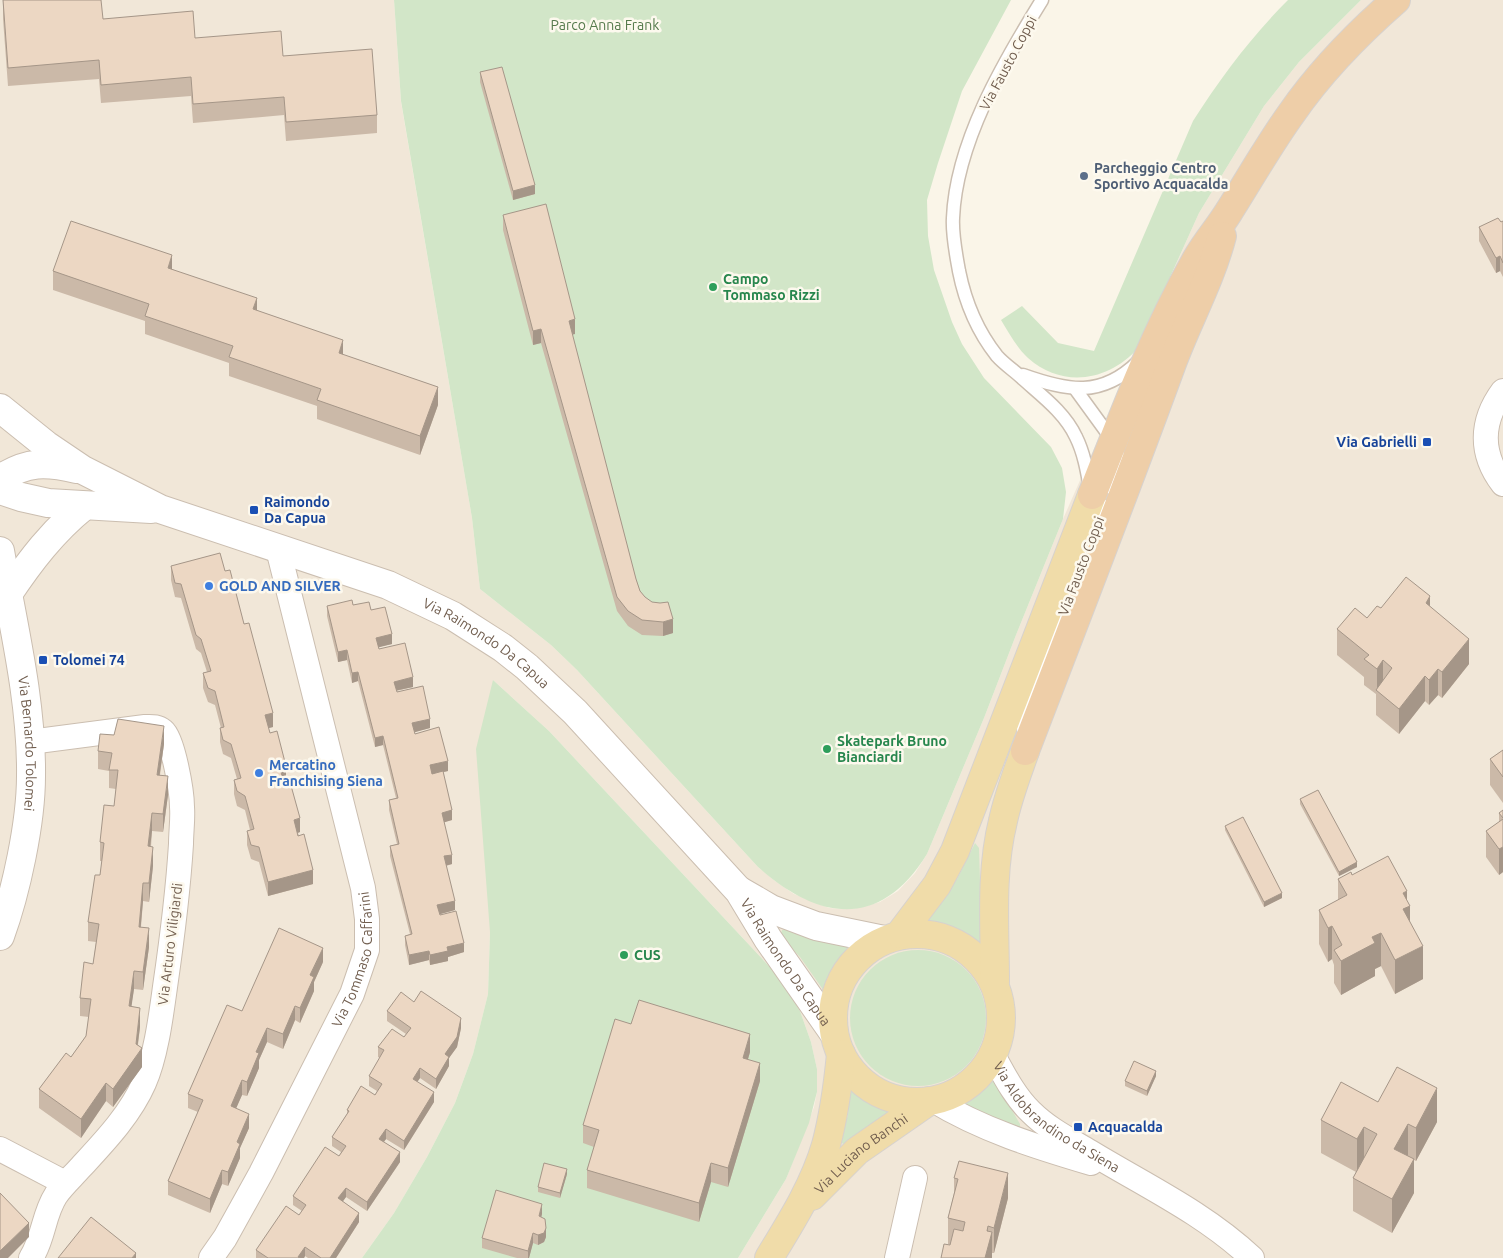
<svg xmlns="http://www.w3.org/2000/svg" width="1503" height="1258" font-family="Ubuntu,sans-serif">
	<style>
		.residential { fill: #f1e7d8 }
		.green { fill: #d2e6c8 }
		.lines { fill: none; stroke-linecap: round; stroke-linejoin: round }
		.service-casing { stroke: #cbbeb0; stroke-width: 15 }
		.minor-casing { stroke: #cbbeb0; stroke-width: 26 }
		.tertiary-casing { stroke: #cbbeb0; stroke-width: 30 }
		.primary-casing { stroke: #d7d2ce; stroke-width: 30 }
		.trunk-casing { stroke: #d7d2ce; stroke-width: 30 }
		.service { stroke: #fff; stroke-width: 12 }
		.minor { stroke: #fff; stroke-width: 24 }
		.tertiary { stroke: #fff; stroke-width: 28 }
		.primary { stroke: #f0dca9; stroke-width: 28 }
		.trunk { stroke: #eecea8; stroke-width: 28 }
		.wall { fill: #cbb9a8 }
		.shaded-wall { fill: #a59688 }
		.building { fill: #ecd7c3; stroke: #a59688 }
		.service-dot { fill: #5c6f8a; stroke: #fdf9ee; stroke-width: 2 }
		.leisure-dot { fill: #2e9e5b; stroke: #fdf9ee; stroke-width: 2 }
		.transit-dot { fill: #1a4fb4; stroke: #fdf9ee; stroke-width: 2 }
		.shop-dot { fill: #3f7fe0; stroke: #fdf9ee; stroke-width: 2 }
		.labels { text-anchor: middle; stroke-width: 5; stroke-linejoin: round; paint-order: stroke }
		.park-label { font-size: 14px; fill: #557a4c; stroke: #fdf9ee }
		.street-label { font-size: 14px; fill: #715e4f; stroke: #fdf9ee }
		.service-label { font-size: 14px; font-weight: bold; fill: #4e5e75; stroke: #fdf9ee; text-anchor: start }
		.leisure-label { font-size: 14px; font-weight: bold; fill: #27864d; stroke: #fdf9ee; text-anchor: start }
		.transit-label { font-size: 14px; font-weight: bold; fill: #164399; stroke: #fdf9ee; text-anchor: start }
		.shop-label { font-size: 14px; font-weight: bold; fill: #366cbe; stroke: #fdf9ee; text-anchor: start }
	</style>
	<rect width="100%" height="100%" fill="#faf5e8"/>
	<path class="residential" d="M0 0H394L401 102 472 518 480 589 551 645 577 670 758 867 775 881 794 894 829 908 842 909 858 908 880 902 898 891 915 873 927 854 984 718 1016 635 1063 519 1148 326 1199 213 1264 106 1299 62 1361 0H1503V1258H738L786 1179 814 1107 817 1092V1069L811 1042 800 1011 781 979 549 731 493 680 490 932 488 994 473 1054 455 1103 427 1157 394 1213 362 1258H0Z"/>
	<g class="green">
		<path d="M394 0H1011L962 91 938 163 927 200 928 236 934 270 952 322 962 344 984 378 1051 447 1062 468 1066 492 1063 519 1016 635 984 718 927 854C880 930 819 921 758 867L577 670 551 645 480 589 472 518 401 101Z"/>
		<path d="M1288 0H1361L1299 62 1264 106 1199 213 1138 348C1109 381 1063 389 1028 358 1017 348 1009 333 1001 320L1022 306 1058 343 1094 351 1193 121C1221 77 1251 37 1288 0Z"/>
		<path d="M493 680 549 731 781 979 800 1011 811 1042 817 1069V1092L809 1123 786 1179 738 1258H362L394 1213 427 1157 455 1103 473 1054 488 994 490 932 476 749Z"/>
		<path d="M975 843 979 848 982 945 961 930 945 925 923 922 957 879Z"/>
		<path d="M787 929 858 942C843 957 833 972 824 991L800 957 780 936 782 930Z"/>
		<circle cx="918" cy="1018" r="68"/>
		<path d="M993 1078 1020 1124V1130L960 1105Z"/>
		<path d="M850 1083 871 1101 892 1110 844 1144 839 1142 848 1115Z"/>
	</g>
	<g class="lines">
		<g class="service-casing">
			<g id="service">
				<path d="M1042 0C1003 63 956 143 953 218 952 235 956 254 959 271 965 301 978 332 997 356 1005 365 1015 371 1023 379 1042 396 1065 413 1076 437 1084 453 1087 471 1090 488"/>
				<path d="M1023 375C1068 391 1101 398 1138 362"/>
				<path d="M1076 390 1116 445 1119 462 1111 488"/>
				<path d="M1023 729 1025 712 1104 506"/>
			</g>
		</g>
		<g class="minor-casing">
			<g id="minor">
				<path d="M1503 391C1480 422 1480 454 1503 484"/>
				<path d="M30 742 145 727C151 727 157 726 163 731 173 739 182 792 182 807 183 819 181 832 181 844 178 892 172 939 165 987 161 1016 156 1056 144 1083 130 1115 104 1142 81 1167 72 1177 63 1185 56 1195 43 1215 44 1238 31 1258"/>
				<path id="s1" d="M993 1055C1004 1075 1015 1097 1031 1112 1048 1129 1070 1140 1090 1152 1146 1186 1204 1213 1252 1258"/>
				<path d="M933 1100C982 1130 1037 1147 1091 1163"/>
				<path d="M0 1149 65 1183"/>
				<path id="s2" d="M211 1258 225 1238 261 1173 352 994 367 950V919L363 888 278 549"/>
				<path d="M897 1258 915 1178"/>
			</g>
		</g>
		<g class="tertiary-casing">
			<g id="tertiary">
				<path id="s3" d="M0 408 46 445 83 470 160 509 388 585 453 616 503 648 527 667 575 712 739 891 768 939 833 1032"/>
				<path d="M0 479C27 461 46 462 77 469"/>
				<path d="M0 490 21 497 48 503 151 509"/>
				<path id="s4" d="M0 551C13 624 32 702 31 776 31 823 16 892 0 936"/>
				<path d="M8 594C30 561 53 531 84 506"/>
				<path d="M740 891 771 909 816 926 884 940"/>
			</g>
		</g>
		<g class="primary-casing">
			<g id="primary">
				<circle cx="917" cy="1018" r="84"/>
				<path d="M900 934 937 885 955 851 1092 495"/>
				<path d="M995 982C995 929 990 873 1003 821 1008 797 1017 774 1025 751"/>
				<path id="s5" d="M812 1196 857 1151 929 1101"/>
				<path d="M769 1258C791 1222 814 1186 826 1145 834 1115 838 1085 841 1054"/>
			</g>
		</g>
		<g class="trunk-casing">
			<g id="trunk">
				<path d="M1092 495C1123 416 1154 334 1196 260 1206 242 1218 229 1228 213 1249 180 1268 146 1291 114 1320 72 1357 34 1396 0"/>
				<path d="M1025 751C1074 623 1124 495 1171 366 1187 322 1210 282 1222 236"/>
			</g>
		</g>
		<use href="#service" class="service"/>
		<use href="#minor" class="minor"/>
		<use href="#tertiary" class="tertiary"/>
		<use href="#primary" class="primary"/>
		<use href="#trunk" class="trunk"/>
	</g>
	<g class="wall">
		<path d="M3 0 103 19 283 56 377 115V133L286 141 284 115 193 123 191 96 101 103 99 79 8 86 3 19Z"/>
		<path d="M480 72 535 194 513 200 480 82Z"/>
		<path d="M503 215 575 334 572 335 636 579 640 591 673 633 663 636 642 635 628 626 617 611 541 343 533 345 503 230Z"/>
		<path d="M1503 221V277L1500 271 1496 273 1479 241V227Z"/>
		<path d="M172 269 257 310 343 355 438 405 420 455 317 419V406L229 376V363L145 334V321L53 290V271Z"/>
		<path d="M171 566 225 571 244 624 273 727 268 728 286 781H283L300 832 298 833 313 884 268 896 259 862 251 859 247 845V831L250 830 245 810 237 806 234 794V780L237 779 231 758 223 754 220 742V728H221L215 705 208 702 203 688V673L207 672 201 653 196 649 181 598 175 597 171 580Z"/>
		<path d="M353 605 371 610 392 644 378 647 379 649 413 687 396 691 397 692 430 728 414 732 415 734 448 771 443 772 452 820 444 822 452 864 446 866 455 910 440 914 464 952 448 957V961L430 965 429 960 409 965 405 945V936L410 934 390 856V846L397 844 389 810V800L396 798 383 745 375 747 358 681 352 683 347 660 338 662 327 616V606Z"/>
		<path d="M1430 607 1469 664 1442 698 1438 695 1429 705 1425 701 1399 734 1376 715V694L1364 685V677L1337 655V629L1367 618 1381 608Z"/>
		<path d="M164 744 160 775 168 795 163 832 152 831 151 847 153 866 149 902 143 901 141 927 149 947 143 990 134 989 131 1006 140 1027 138 1045 142 1067 113 1107 106 1101 81 1138 39 1108V1089L71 1057 86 1036 89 1017 80 1016V998L93 964 96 942 88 941V922L100 875 102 861H100V842L114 806 116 789 109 788V771L98 769V751Z"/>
		<path d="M1503 750V803L1490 785V759Z"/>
		<path d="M1300 799 1357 867 1339 876 1300 804Z"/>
		<path d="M1503 810V872L1499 875 1486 857V831L1499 822V813Z"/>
		<path d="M1225 826 1282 898 1264 907 1225 830Z"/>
		<path d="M1352 875 1407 901 1410 923 1423 979 1395 994 1381 966 1375 969V976L1341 995 1334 983V965L1332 959 1328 962 1319 944V910L1338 900V879Z"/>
		<path d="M323 962 314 982V991L300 1023 295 1020 283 1049 267 1042 259 1060V1068L247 1096 242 1095 236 1108 249 1128 240 1148V1158L228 1186 222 1184 210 1213 168 1195V1181L198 1112 188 1108V1094L242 1011Z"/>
		<path d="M414 1002 461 1028 457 1047 449 1058V1066L436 1089 420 1078 417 1082 434 1102 404 1150 386 1139 384 1142 400 1162 367 1211 346 1197 343 1201 359 1222 336 1258H308L305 1256 304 1258H256V1250L299 1215 302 1211 293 1205V1196L339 1156 341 1152 332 1146V1137L347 1114V1110L375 1095 377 1091 369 1086V1076L380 1058 378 1057V1047L404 1037 406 1034 387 1021V1011Z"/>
		<path d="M631 1024 750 1052 748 1059 760 1081 728 1187 711 1182 699 1222 587 1188V1170L594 1147 583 1143V1125Z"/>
		<path d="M1156 1076 1147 1096 1125 1086V1081Z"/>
		<path d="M1378 1102 1437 1122 1416 1161 1414 1160V1193L1392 1233 1353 1211V1178L1356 1172 1321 1153V1120Z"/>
		<path d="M567 1174 560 1198 538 1192V1187Z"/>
		<path d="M954 1178 1008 1198 994 1253H992V1258L948 1244V1218L954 1193Z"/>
		<path d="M542 1214 541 1217 546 1237 544 1242 538 1245 533 1243 529 1258H517L482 1248V1238Z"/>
	</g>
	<g class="shaded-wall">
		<path d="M535 185V194L513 200V191Z"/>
		<path d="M172 255V274L168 268Z"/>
		<path d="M1500 256V271L1496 273V258Z"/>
		<path d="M257 298V317L253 309Z"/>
		<path d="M575 319V334L569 335V321Z"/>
		<path d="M541 329V343L533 345V331Z"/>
		<path d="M343 340V358L339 353Z"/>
		<path d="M438 387V405L420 455V436Z"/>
		<path d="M1430 596V622L1426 603Z"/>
		<path d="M673 619V633L663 636V622Z"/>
		<path d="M392 634V644L376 648V638Z"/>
		<path d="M1469 639V664L1442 698V672Z"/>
		<path d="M347 650V660L338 662V652Z"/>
		<path d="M1383 660V686L1377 690V669Z"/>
		<path d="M1438 669V695L1429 705V680Z"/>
		<path d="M358 672V681L352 683V673Z"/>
		<path d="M1425 676V701L1399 734V709Z"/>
		<path d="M413 677V687L394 691V682Z"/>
		<path d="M273 713V727L265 729V715Z"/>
		<path d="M430 719V728L412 733V723Z"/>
		<path d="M164 726V744L157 793V775Z"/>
		<path d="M383 736V745L375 747V738Z"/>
		<path d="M448 761V771L430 775V765Z"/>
		<path d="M286 766V781L280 782V768Z"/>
		<path d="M168 776V795L163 832V814Z"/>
		<path d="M452 810V820L442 823V813Z"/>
		<path d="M152 813V831L148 865V846Z"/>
		<path d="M300 818V832L294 834V820Z"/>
		<path d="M153 847V866L149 902V883Z"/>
		<path d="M1503 847V872L1499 875V849Z"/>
		<path d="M452 855V864L444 866V856Z"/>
		<path d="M1357 862V867L1339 876V872Z"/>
		<path d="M313 870V884L268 896V882Z"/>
		<path d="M143 883V901L139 945V927Z"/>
		<path d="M1407 891V907L1410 906V940L1403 943V893Z"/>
		<path d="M1282 893V898L1264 907V902Z"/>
		<path d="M455 901V910L437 915V905Z"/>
		<path d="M1332 926V959L1328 962V928Z"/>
		<path d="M149 928V947L143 990V972Z"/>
		<path d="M1381 933V966L1375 969V976L1341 995V961L1372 937Z"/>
		<path d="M464 943V952L448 957V961L430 965V955L447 947Z"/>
		<path d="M1423 946V979L1395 994V960Z"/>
		<path d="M323 948V962L314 982V991L300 1023V1008L310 975Z"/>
		<path d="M429 951V960L409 965V955Z"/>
		<path d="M134 971V989L129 1024V1006Z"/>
		<path d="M295 1006V1020L283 1049V1034Z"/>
		<path d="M140 1008V1027L136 1057 142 1048V1067L113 1107V1089L136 1044Z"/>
		<path d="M461 1018V1028L457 1047 449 1058V1066L436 1089V1079L445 1054Z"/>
		<path d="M267 1028V1042L259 1060V1068L247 1096V1082L256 1052Z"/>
		<path d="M750 1034V1052L743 1076V1058Z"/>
		<path d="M760 1063V1081L728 1187V1168Z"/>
		<path d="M420 1068V1078L413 1088V1079Z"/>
		<path d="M1156 1071V1076L1147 1096V1091Z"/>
		<path d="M242 1080V1095L231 1120V1106Z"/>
		<path d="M106 1083V1101L81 1138V1119Z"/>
		<path d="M1437 1088V1122L1416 1161V1128Z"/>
		<path d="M434 1092V1102L404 1150V1141Z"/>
		<path d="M249 1114V1128L240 1148V1158L228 1186V1172L237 1142Z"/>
		<path d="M1408 1124V1157L1394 1149Z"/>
		<path d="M1364 1127V1161L1357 1173V1139Z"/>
		<path d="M386 1129V1139L379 1148V1139Z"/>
		<path d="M400 1152V1162L367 1211V1202Z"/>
		<path d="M1414 1159V1193L1392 1233V1199Z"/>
		<path d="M711 1163V1182L699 1222V1203Z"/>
		<path d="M567 1169V1174L560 1198V1193Z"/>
		<path d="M222 1170V1184L210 1213V1199Z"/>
		<path d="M1008 1173V1198L994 1253V1228Z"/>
		<path d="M346 1188V1197L338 1208V1198Z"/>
		<path d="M542 1204V1214L539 1226V1216Z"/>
		<path d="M359 1213V1222L336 1258H330Z"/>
		<path d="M29 1223V1237L8 1258H0V1251Z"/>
		<path d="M988 1226V1245L992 1232V1258H985L987 1231Z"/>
		<path d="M546 1228V1237L544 1242 538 1245V1235Z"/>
		<path d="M533 1233V1243L529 1258H528V1251Z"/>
		<path d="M305 1247V1256L304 1258H298V1257Z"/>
		<path d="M136 1253V1258H132Z"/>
	</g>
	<g class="building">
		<path d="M3 0H101L103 19 193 11 195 38 281 31 283 56 372 49 377 115 286 122 284 97 193 104 191 77 101 85 99 60 8 68Z"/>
		<path d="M502 67 535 185 513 191 480 72Z"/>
		<path d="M546 204 575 319 569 321 636 579 640 591 645 597 652 602 660 603 668 602 673 619 663 622 642 620 628 611 617 597 541 329 533 331 503 215Z"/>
		<path d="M1498 218 1501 222 1503 221V263L1500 256 1496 258 1479 227Z"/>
		<path d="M71 221 172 255 168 268 257 298 253 309 343 340 339 353 438 387 420 436 317 400 321 389 229 357 233 346 145 316 149 304 53 271Z"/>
		<path d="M220 553 225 571 230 570 244 624 249 623 273 713 265 715 270 733 277 731 286 766 280 768 284 784 290 782 300 818 294 820 298 836 304 834 313 870 268 882 259 847 251 845 247 831 254 829 245 796 237 791 234 780 241 778 231 744 223 740 220 728 224 727 215 691 208 688 203 673 211 671 201 639 196 635 181 584 175 583 171 566Z"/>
		<path d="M1406 577 1430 596 1426 603 1469 639 1442 672 1438 669 1429 680 1425 676 1399 709 1376 690 1392 668 1383 660 1377 669 1364 659 1369 655 1337 629 1355 608 1367 618 1377 606 1381 608Z"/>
		<path d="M352 600 353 605 369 602 371 610 385 607 392 634 376 638 379 649 405 643 413 677 394 682 397 692 423 686 430 719 412 723 415 734 439 727 448 761 430 765 432 774 443 771 452 810 442 813 452 855 444 856 455 901 437 905 440 915 456 911 464 943 447 947 448 951 430 955 429 951 409 955 405 936 412 934 390 846 399 844 389 800 398 798 383 736 375 738 358 672 352 673 347 650 338 652 327 606Z"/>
		<path d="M118 719 164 726 157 775 168 776 163 814 152 813 148 846 153 847 149 883H143L139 927 149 928 143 972 134 971 129 1006 140 1008 136 1044 142 1048 113 1089 106 1083 81 1119 39 1089 66 1053 71 1057 86 1036 91 999 80 998 84 962 93 964 99 924 88 922 95 875H100L104 843 100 842 104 805 114 806 118 770H109L112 753 98 751 100 734 114 735Z"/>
		<path d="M1503 750V777L1490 759Z"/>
		<path d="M1318 790 1357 862 1339 872 1300 799Z"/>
		<path d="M1503 810V818L1499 813Z"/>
		<path d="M1243 817 1282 893 1264 902 1225 826Z"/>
		<path d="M1503 819V847L1499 849 1486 831Z"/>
		<path d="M1388 856 1407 891 1403 893 1410 906 1403 909 1423 946 1395 960 1381 933 1372 937 1375 943 1341 961 1334 950 1342 945 1332 926 1328 928 1319 910 1347 895 1338 879 1351 872 1352 875Z"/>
		<path d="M279 928 323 948 310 975 314 977 300 1008 295 1006 283 1034 267 1028 256 1052 259 1053 247 1082 242 1080 231 1106 249 1114 237 1142 240 1144 228 1172 222 1170 210 1199 168 1181 203 1100 188 1094 227 1005 242 1011Z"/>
		<path d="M421 991 461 1018 457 1037 445 1054 449 1057 436 1079 420 1068 413 1079 434 1092 404 1141 386 1129 379 1139 400 1152 367 1202 346 1188 338 1198 359 1213 330 1258H321L305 1247 298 1257 300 1258H268L256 1250 286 1206 299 1215 306 1205 293 1196 325 1147 339 1156 346 1146 332 1137 349 1111 347 1110 361 1086 375 1095 382 1084 369 1076 384 1050 378 1047 392 1029 404 1037 411 1028 387 1011 401 992 414 1002Z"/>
		<path d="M639 1000 750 1034 743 1058 760 1063 728 1168 711 1163 699 1203 587 1170 599 1130 583 1125 615 1019 631 1024Z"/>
		<path d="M1134 1061 1156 1071 1147 1091 1125 1081Z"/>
		<path d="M1397 1067 1437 1088 1416 1128 1408 1124 1394 1149 1414 1159 1392 1199 1353 1178 1377 1134 1364 1127 1357 1139 1321 1120 1341 1082 1378 1102Z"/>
		<path d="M959 1161 1008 1173 994 1228 988 1226 987 1231 992 1232 985 1258H941L944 1244 950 1245 954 1229 963 1231 965 1222 948 1218 958 1179 954 1178Z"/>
		<path d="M544 1163 567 1169 560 1193 538 1187Z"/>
		<path d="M496 1190 542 1204 539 1216 545 1219 546 1228 544 1233 538 1235 533 1233 528 1251 482 1238Z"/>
		<path d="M0 1193 29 1223 0 1251Z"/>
		<path d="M91 1217 136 1253 132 1258H58Z"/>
	</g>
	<circle class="service-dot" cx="1084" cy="176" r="5"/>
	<g class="leisure-dot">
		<circle cx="713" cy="287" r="5"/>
		<circle cx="827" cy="749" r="5"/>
		<circle cx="624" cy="955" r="5"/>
	</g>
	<g class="transit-dot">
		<rect x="1422" y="437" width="10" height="10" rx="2.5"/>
		<rect x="249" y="505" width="10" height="10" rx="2.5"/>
		<rect x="38" y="655" width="10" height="10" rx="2.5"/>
		<rect x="1073" y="1122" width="10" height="10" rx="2.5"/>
	</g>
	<g class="shop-dot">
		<circle cx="209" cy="586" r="5"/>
		<circle cx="259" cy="773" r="5"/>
	</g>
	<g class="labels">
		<g class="park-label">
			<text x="605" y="30">Parco Anna Frank</text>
		</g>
		<g class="street-label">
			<text transform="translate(1008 63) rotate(-62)" y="5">Via Fausto Coppi</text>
			<text transform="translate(1081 566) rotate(-69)" y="5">Via Fausto Coppi</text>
			<text dy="5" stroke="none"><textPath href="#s3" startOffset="545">Via Raimondo Da Capua</textPath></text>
			<text dy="5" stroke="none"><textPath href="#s4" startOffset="195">Via Bernardo Tolomei</textPath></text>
			<text transform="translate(170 944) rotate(-83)" y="5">Via Arturo Viligiardi</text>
			<text dy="5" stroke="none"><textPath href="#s2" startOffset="334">Via Tommaso Caffarini</textPath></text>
			<text dy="5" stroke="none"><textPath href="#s3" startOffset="986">Via Raimondo Da Capua</textPath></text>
			<text dy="5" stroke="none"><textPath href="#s1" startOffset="91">Via Aldobrandino da Siena</textPath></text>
			<text dy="5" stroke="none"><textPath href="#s5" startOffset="65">Via Luciano Banchi</textPath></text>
		</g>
		<g class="service-label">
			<text x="1094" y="173">Parcheggio Centro<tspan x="1094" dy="16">Sportivo Acquacalda</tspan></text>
		</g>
		<g class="leisure-label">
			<text x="723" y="284">Campo<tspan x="723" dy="16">Tommaso Rizzi</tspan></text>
			<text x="837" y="746">Skatepark Bruno<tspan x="837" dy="16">Bianciardi</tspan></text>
			<text x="634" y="960">CUS</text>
		</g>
		<g class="transit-label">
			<text x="1417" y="447" text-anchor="end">Via Gabrielli</text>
			<text x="264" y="507">Raimondo<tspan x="264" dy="16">Da Capua</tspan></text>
			<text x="53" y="665">Tolomei 74</text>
			<text x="1088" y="1132">Acquacalda</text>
		</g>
		<g class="shop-label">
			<text x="219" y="591">GOLD AND SILVER</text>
			<text x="269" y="770">Mercatino<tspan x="269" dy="16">Franchising Siena</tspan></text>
		</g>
	</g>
</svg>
